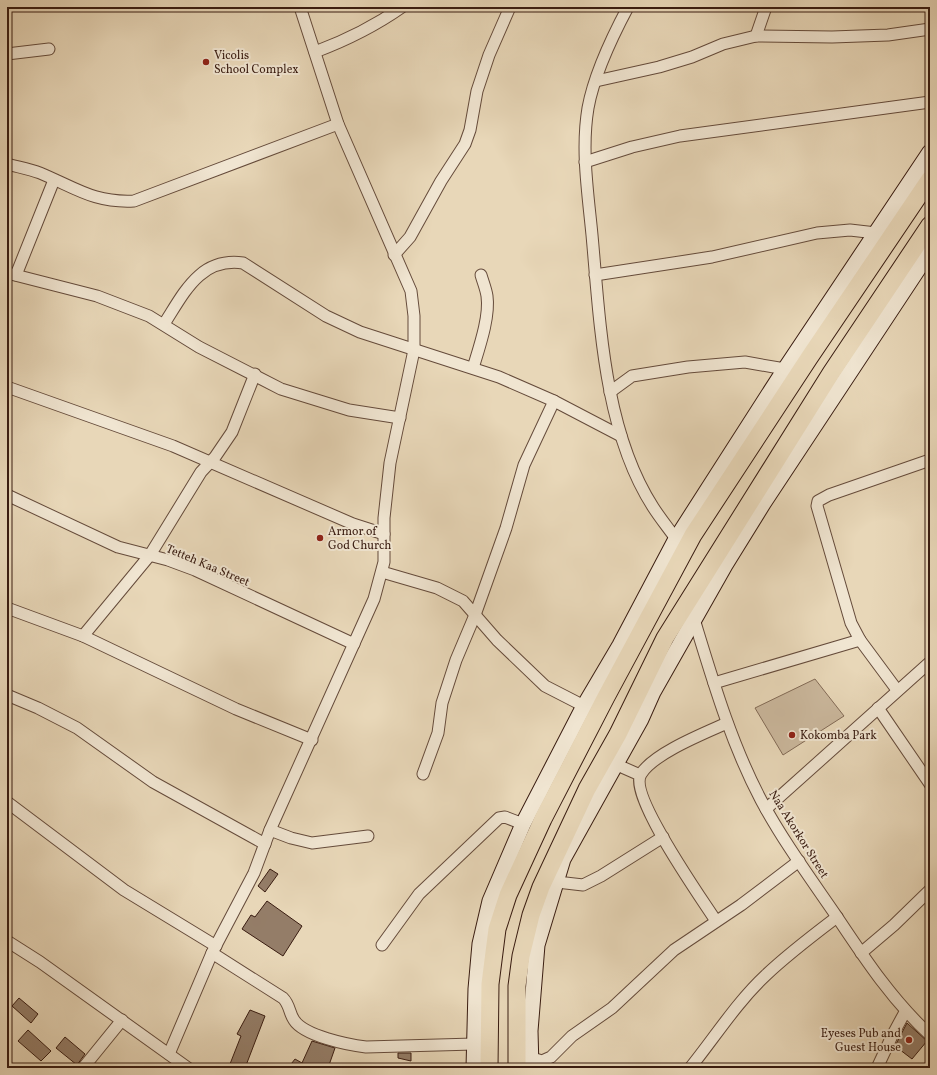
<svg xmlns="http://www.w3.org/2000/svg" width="937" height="1075" font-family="Vollkorn,serif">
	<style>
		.green { fill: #cab79c; stroke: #826a56 }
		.building { fill: #947d68; stroke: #391c11 }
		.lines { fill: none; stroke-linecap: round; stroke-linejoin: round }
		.street-casing { stroke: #654b3b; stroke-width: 13 }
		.secondary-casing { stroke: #391c11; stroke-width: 17 }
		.primary-casing { stroke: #391c11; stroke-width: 19 }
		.street { stroke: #f0e5d1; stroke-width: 11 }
		.secondary { stroke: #f0e5d1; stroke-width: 15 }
		.primary { stroke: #e8d7b8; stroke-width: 17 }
		.poi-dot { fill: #8f2418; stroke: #f0e5d1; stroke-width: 1.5 }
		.labels { text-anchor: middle; stroke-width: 4; stroke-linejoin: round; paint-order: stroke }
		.poi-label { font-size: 12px; fill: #391c11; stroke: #f0e5d1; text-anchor: start }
		.street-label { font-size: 12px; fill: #391c11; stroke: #f0e5d1 }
	</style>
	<rect width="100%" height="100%" fill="#e8d7b8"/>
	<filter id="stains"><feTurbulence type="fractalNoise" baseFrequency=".005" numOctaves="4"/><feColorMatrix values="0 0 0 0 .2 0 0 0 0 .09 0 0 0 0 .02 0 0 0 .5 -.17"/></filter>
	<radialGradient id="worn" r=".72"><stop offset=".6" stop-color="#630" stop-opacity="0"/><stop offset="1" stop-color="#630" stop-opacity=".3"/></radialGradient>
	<path class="green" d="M815 679 844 716 783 755 755 708Z"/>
	<g class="building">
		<path d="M270 869 278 874 265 892 258 886Z"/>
		<path d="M267 901 302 926 283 956 242 929 251 915 255 917Z"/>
		<path d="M19 998 38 1014 31 1023 12 1006Z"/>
		<path d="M250 1010 265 1016 245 1068H239L230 1064 241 1036 237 1034Z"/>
		<path d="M907 1023 927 1041 912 1059 895 1046Z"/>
		<path d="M28 1030 51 1051 41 1061 18 1041Z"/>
		<path d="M65 1037 85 1054 77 1065 56 1048Z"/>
		<path d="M312 1041 335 1048 328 1068H288L295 1059 302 1063Z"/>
		<path d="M398 1053H411V1061L398 1058Z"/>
	</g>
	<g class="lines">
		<g class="street-casing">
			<g id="street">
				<path d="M628 7C612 37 594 75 588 108 581 150 588 193 592 235 600 323 604 431 653 507 660 518 669 529 676 539"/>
				<path d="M756 36 766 7"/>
				<path d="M315 52C347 40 375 26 402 7"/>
				<path d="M7 54 49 49"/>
				<path d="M596 81 659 67 692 57 723 44 756 36 832 37 888 35 930 29"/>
				<path d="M585 162 632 147 680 136 930 102"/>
				<path d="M7 164C18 167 30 169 40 173 76 188 94 203 134 201L338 124"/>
				<path d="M394 255 410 237 441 181 465 144 470 130 477 91 489 55 510 7"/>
				<path d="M7 273 97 296 149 316 199 347 281 389 349 410 400 418"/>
				<path d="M16 275 54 180"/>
				<path d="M595 275 712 257 817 233 850 230 876 233"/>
				<path d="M164 324C184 293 200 257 243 263L326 316 360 332 499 377 554 401 621 436"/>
				<path d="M473 368C479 348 490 317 487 296 486 289 483 282 481 275"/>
				<path d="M7 387 173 446 353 524 384 534"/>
				<path d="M610 392 632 376 688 367 745 362 785 369"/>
				<path d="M7 495 118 547 168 560 195 570 354 644"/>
				<path d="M382 572 437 588 463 601 497 640 545 686 584 706"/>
				<path d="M7 608 83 636 236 709 312 740"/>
				<path d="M694 619C713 681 731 743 761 800 783 841 811 879 837 917 865 959 892 1000 930 1035"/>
				<path d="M83 636 150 555 201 472 215 457 232 432 255 374"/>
				<path d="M714 683 860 640"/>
				<path d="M897 690 860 640 851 623 817 506 818 501 829 495 930 460"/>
				<path d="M7 695 38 708 77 728 153 782 265 844"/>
				<path d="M878 708 930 784"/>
				<path d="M615 764 640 775"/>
				<path d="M423 774 438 733 442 703 456 660 475 615 506 528 524 465 554 401"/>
				<path d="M7 802 124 890 216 946"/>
				<path d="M766 809 930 662"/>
				<path d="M270 830 291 838 312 843 368 836"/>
				<path d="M557 882 583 885 601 876 663 837"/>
				<path d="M716 921C702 899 628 795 641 774 654 753 705 733 727 723"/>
				<path d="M7 941 40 962 188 1068"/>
				<path d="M382 945 419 894 499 818 505 817 523 824"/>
				<path d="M212 953 283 998C290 1005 289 1013 294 1020 304 1036 349 1045 366 1047L474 1044"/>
				<path d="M861 953 894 925 930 890"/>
				<path d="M169 1054 212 953 254 873 270 830 374 599 384 562V518L390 463 414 350V316L411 291 338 124 300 7"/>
				<path d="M532 1058 542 1061 551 1057 572 1036 612 1008 674 950 741 905 799 861"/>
				<path d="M83 1068 122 1020"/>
				<path d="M690 1068C715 1037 737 1002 766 975 788 954 812 936 837 917"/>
				<path d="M877 1068 892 1036 905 1012"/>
			</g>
		</g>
		<g class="secondary-casing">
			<g id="secondary">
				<path d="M474 1068 476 989 480 944 490 901 523 824 584 706 620 645 676 539 785 369 930 152"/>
				<path d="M531 1068 530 1031 537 945 563 859 641 719 653 692 725 565 764 502 930 251"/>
			</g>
		</g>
		<g class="primary-casing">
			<g id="primary">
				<path d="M489 1068 490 984 497 929 508 895 543 819 606 697 693 535 809 358 930 179"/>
				<path d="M517 1068V986L521 956 531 915 541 887 587 789 618 734 665 638 831 373 930 225"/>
			</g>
		</g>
		<use href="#street" class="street"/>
		<use href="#secondary" class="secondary"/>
		<use href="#primary" class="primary"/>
	</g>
	<g class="poi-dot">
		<circle cx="206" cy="62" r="4"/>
		<circle cx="320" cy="538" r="4"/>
		<circle cx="792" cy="735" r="4"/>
		<circle cx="909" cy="1040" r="4"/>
	</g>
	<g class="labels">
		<g class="poi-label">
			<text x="214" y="59">Vicolis<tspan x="214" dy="14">School Complex</tspan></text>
			<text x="328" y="535">Armor of<tspan x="328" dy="14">God Church</tspan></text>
			<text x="800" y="739">Kokomba Park</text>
			<text x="901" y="1037" text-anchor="end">Eyeses Pub and<tspan x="901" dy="14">Guest House</tspan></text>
		</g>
		<g class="street-label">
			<text transform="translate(208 565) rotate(23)" y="4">Tetteh Kaa Street</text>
			<text transform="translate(799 834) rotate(58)" y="4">Naa Akorkor Street</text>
		</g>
	</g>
	<rect width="937" height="1075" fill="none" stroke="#e8d7b8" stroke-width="24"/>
	<rect x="8" y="8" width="921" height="1059" fill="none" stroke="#391c11" stroke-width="2"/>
	<rect x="12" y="12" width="913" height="1051" fill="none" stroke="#391c11"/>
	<rect width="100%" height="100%" filter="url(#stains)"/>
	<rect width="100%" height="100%" fill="url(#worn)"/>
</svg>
